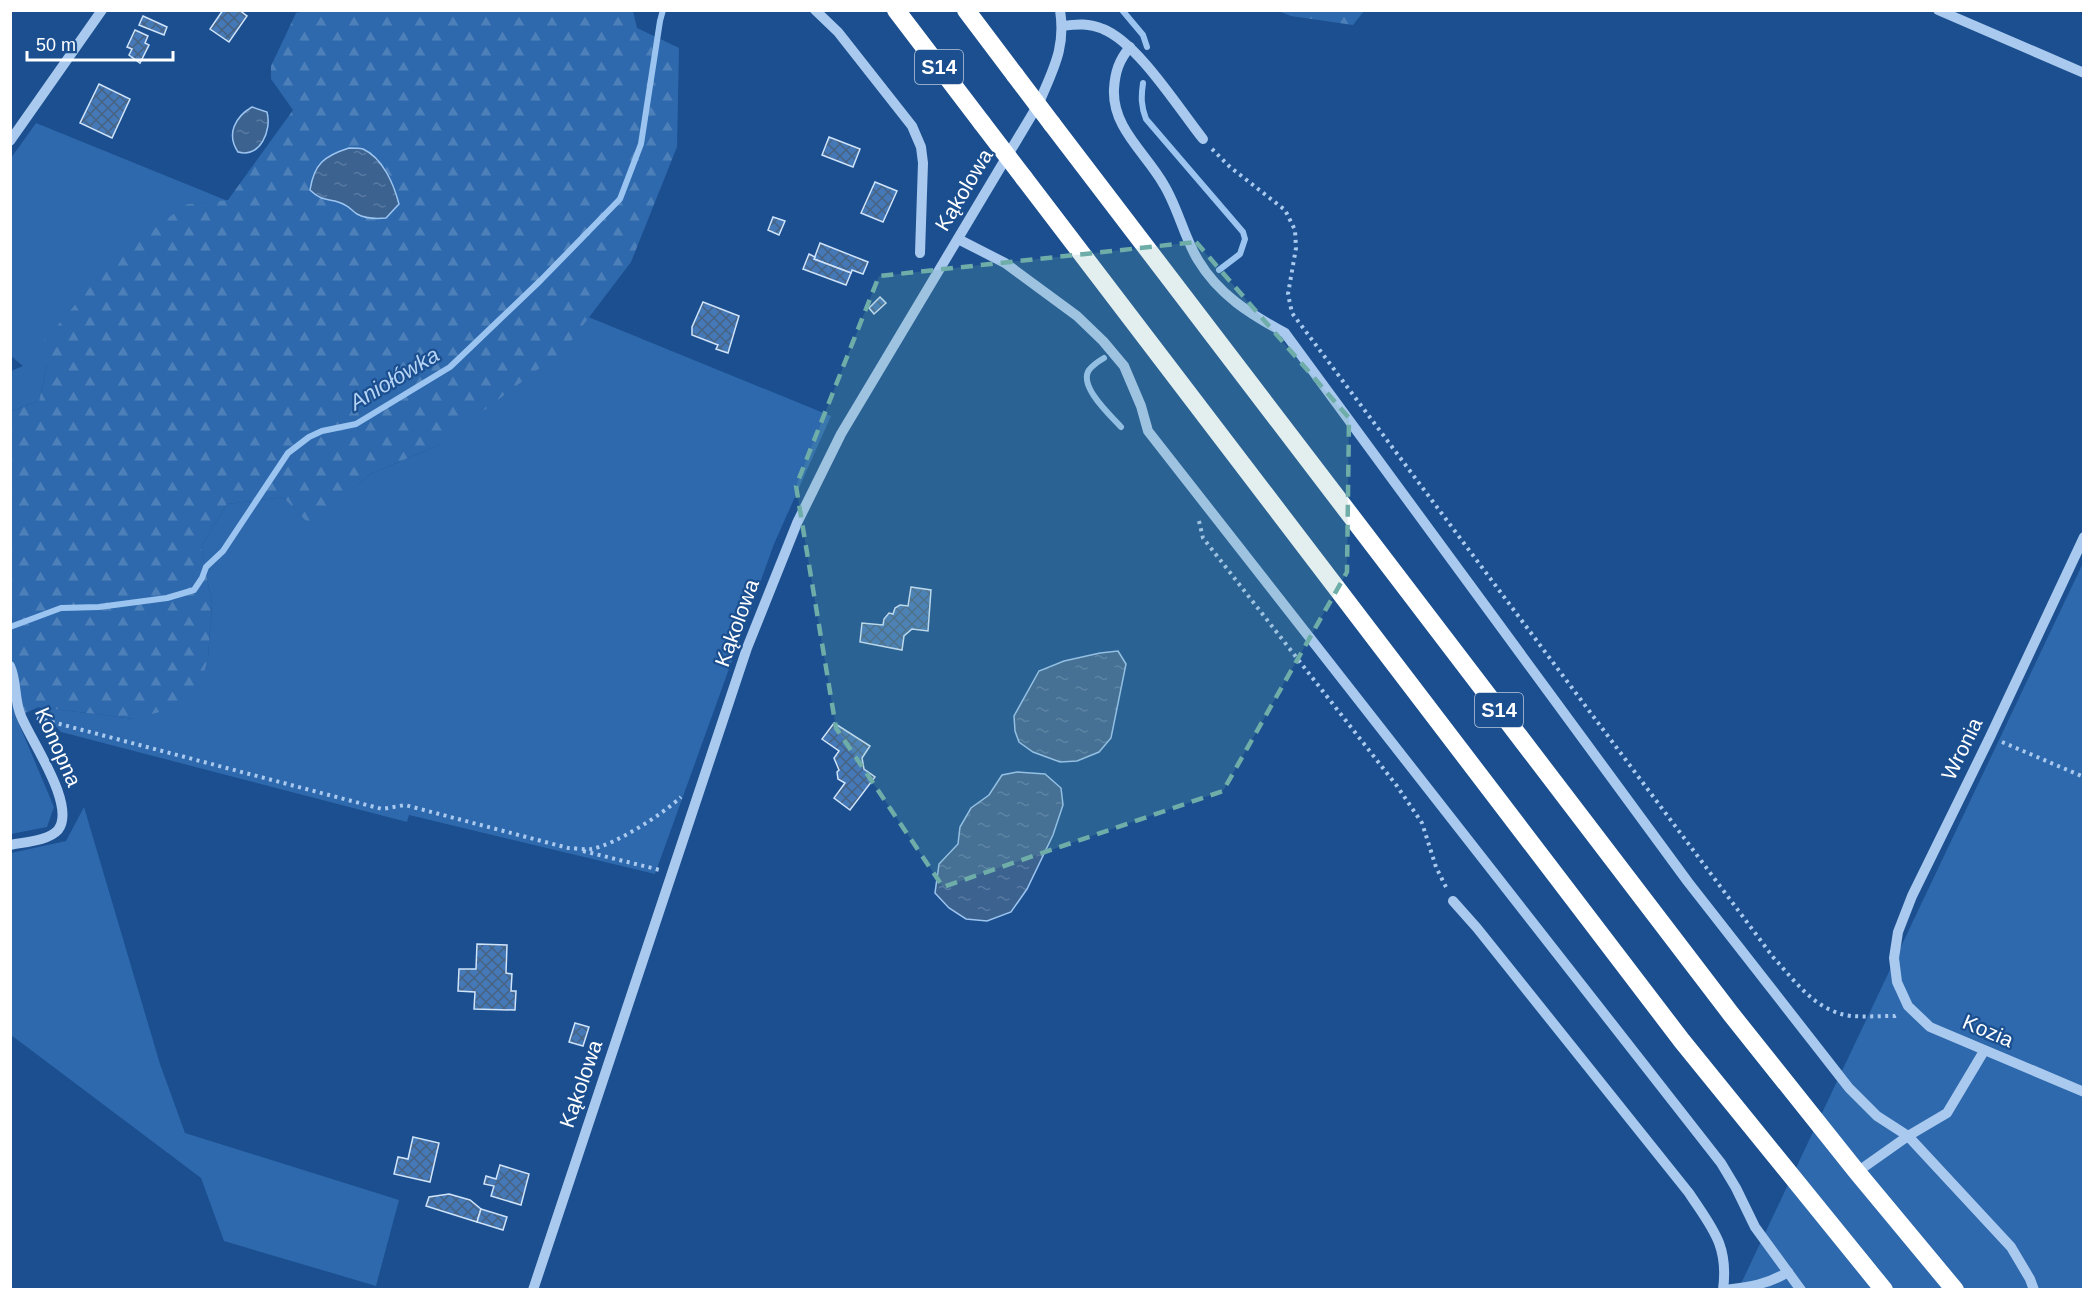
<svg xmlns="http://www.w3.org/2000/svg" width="2094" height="1300" font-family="Helvetica,sans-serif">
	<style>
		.green { fill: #2e69ad }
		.forest { fill: url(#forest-firs) }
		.water { fill: url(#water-ripples); stroke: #9cc4f0; stroke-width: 1.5 }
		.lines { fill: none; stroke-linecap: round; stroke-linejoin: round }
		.stream { stroke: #9cc4f0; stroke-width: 6 }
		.building { fill: url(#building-cross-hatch); stroke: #cfe3fa; stroke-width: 1.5 }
		.path { stroke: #a9c9ee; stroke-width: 4; stroke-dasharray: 3 4.5; stroke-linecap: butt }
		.minor { stroke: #a9c9ee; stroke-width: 10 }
		.highway { stroke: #fff; stroke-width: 18 }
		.highway-bridge { stroke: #fff; stroke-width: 18 }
		.marked { fill: #6fada8; fill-opacity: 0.2; stroke: #6fada8; stroke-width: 4.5; stroke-dasharray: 12 8; stroke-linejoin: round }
		.labels { text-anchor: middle; stroke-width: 4.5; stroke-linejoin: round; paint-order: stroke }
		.shield { fill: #1b4f8f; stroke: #bbcadd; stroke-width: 1.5 }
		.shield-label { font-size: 20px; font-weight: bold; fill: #fff }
		.street-label { font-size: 21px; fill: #fff; stroke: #1b4f8f }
		.water-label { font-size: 22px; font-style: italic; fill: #b5d3f5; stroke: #1b4f8f }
	</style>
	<defs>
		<pattern id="forest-firs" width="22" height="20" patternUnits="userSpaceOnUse" patternTransform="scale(1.5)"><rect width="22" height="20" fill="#2e69ad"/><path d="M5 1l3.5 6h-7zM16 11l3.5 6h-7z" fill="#4d80b9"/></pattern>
		<pattern id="water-ripples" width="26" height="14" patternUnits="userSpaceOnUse" patternTransform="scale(1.5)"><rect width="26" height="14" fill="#3c6290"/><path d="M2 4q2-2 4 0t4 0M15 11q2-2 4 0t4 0" fill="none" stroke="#597aa1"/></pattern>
		<pattern id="building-cross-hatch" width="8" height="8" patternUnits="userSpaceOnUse" patternTransform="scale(1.5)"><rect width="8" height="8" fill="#4478b7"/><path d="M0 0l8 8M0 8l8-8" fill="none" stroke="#486282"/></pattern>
	</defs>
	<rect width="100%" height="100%" fill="#1b4f8f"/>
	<g class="green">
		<path d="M36 123 228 201 187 204 47 365 39 401 11 411V371L23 366 11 356V158Z"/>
		<path d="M586 316 831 416 774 544 655 874 409 815 407 822 61 732 39 707 134 719 208 658 212 604 201 547 227 504 283 497 311 525 370 474 437 446Z"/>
		<path d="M2083 563V1289L1738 1290Z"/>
		<path d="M16 717 54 807 47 827 11 834 10 719Z"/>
		<path d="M84 807 160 1064 185 1133 399 1200 376 1286 224 1241 201 1178 11 1035V853L66 841Z"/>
	</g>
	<g class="forest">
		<path d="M307 10 633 11 637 28 679 48 677 147 631 262 565 349 437 446 370 474 311 526 283 497 227 504 201 547 212 604 208 658 196 702 134 719 39 707 11 719V411L39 401 47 365 38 348 117 256 187 204 228 200 293 110 271 79V66L296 13Z"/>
		<path d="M1278 11 1364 10V11L1353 25 1291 16Z"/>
	</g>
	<g class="water">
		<path d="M252 107 267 112C272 131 260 158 238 152 226 134 235 117 252 107Z"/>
		<path d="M349 148C353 148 359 148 363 149 383 158 394 185 399 204L386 218C376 219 366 219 357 214 353 212 350 207 345 205 332 197 324 204 310 190 314 164 324 156 349 148Z"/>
		<path d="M1118 651 1126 664 1111 738 1099 752 1077 761 1060 762 1033 752 1019 742 1015 731 1014 716 1039 671 1064 661 1100 653Z"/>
		<path d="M1017 772 1045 774 1061 788 1063 805 1053 835 1027 889 1011 912 987 921 966 919 949 908 935 893 939 864 958 844 960 827 971 808 989 795 1002 775Z"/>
	</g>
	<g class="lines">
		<g class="stream">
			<path d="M1122 10 1143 35 1147 47"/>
			<path d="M1143 83C1141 97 1141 106 1146 119L1243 232 1245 239 1240 254 1219 270"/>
			<path d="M1104 358C1099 361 1092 366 1089 370 1078 386 1111 416 1121 427"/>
			<path d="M10 627 61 608 99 607 167 598 194 590 202 578 206 567 223 551 288 453 309 437 322 431 356 424 450 367 541 280 620 199 641 144 660 21 663 10"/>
		</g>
	</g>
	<g class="building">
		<path d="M223 10H239L247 16 229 42 210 29Z"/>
		<path d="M143 16 167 27 164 35 139 25Z"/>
		<path d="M135 30 148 36 145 43 149 45 140 63 129 55 132 49 127 47Z"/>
		<path d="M99 84 130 99 112 138 80 123Z"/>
		<path d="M829 137 860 149 853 167 822 155Z"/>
		<path d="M875 182 897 191 883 222 861 213Z"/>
		<path d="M773 217 785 221 779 235 768 230Z"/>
		<path d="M820 243 868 262 863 274 852 270 851 273 814 259Z"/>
		<path d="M809 254 815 257 814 259 851 273 846 285 803 269Z"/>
		<path d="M880 297 886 303 874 314 869 308Z"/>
		<path d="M703 302 739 316 728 353 716 349 718 345 692 335V327Z"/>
		<path d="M911 587 931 590 928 631 912 629 904 636 902 650 860 642 862 623 883 625 884 619 889 613 893 614 895 608 900 605 908 606Z"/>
		<path d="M834 723 870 746 862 758 864 769 875 777 850 810 834 798 845 783 838 779 837 772 839 770 834 758 839 751 822 739Z"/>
		<path d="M477 944 507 945 506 973 512 974 511 991H516L515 1010 474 1009 475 992 458 991 459 969H476Z"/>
		<path d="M575 1023 589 1027 583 1046 569 1042Z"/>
		<path d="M413 1137 439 1143 430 1182 394 1174 398 1157 408 1159Z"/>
		<path d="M500 1165 529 1174 521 1205 491 1196 494 1186 484 1184 486 1176 496 1179Z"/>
		<path d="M449 1194 470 1200 481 1209 477 1222 426 1206 429 1197Z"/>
		<path d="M481 1209 507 1217 503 1230 477 1222Z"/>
	</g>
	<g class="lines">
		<g class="path">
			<path d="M1212 149 1230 167 1285 210 1295 230 1296 248 1288 294 1292 313 1773 957C1796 982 1815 1011 1851 1016 1865 1017 1880 1016 1895 1016L1897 1015"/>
			<path d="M1199 521 1203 538 1397 786 1422 823 1436 867 1447 889"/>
			<path d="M37 718 382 809 405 805 568 848C575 848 584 850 591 849 615 845 663 814 681 797"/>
			<path d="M2002 742 2084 777"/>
			<path d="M583 851 660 870"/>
		</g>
		<g class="minor">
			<path d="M815 10 838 32 912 126 921 147 923 163 920 253"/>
			<path d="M1938 10 2084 73"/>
			<path d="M1062 26C1077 24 1089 23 1103 29 1138 43 1179 109 1203 139"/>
			<path d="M1130 47C1119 60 1115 72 1114 89 1112 128 1146 153 1164 185 1178 208 1184 237 1198 260 1219 295 1250 314 1285 333L1688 882 1849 1088 1877 1116 1908 1136 2011 1247 2030 1279 2034 1290"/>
			<path d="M10 141 102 10"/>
			<path d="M958 239 1005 263 1077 316 1103 341 1124 366 1141 406 1148 431 1721 1163 1736 1188 1755 1227 1801 1290"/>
			<path d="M2084 537 1990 737 1912 896 1898 932 1894 958 1897 982 1908 1006 1930 1027 2084 1092"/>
			<path d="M10 666C17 681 14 700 21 716 31 741 77 806 58 830 48 841 24 842 10 845"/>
			<path d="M1453 901 1477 928 1689 1193C1712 1228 1729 1245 1723 1290"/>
			<path d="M1857 1172 1908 1136 1947 1113 1984 1051"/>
			<path d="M533 1290 747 648 797 523 841 434 1039 103C1053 69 1066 48 1060 10"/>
			<path d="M1724 1290C1748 1287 1767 1285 1788 1272"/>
		</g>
		<g class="highway">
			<path d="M896 10 982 123"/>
			<path d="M966 10 1015 75"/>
			<path d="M1052 124 1731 1014 1857 1172 1955 1290"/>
			<path d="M1024 178 1682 1041 1884 1290"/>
		</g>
		<g class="highway-bridge">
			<path d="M1015 75 1052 124"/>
			<path d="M982 123 1024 178"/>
		</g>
	</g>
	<path class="marked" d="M1196 242 1349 418 1347 572 1223 791 943 887 836 728 796 486 879 276Z"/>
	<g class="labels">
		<g class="shield">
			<rect x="915" y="50" width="48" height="34" rx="4.5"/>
			<rect x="1475" y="693" width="48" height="34" rx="4.5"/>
		</g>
		<g class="shield-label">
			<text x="939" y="74">S14</text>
			<text x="1499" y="717">S14</text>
		</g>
		<g class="street-label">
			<text transform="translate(964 190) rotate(-59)" y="7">Kąkolowa</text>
			<text transform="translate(737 623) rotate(-70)" y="7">Kąkolowa</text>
			<text transform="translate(58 747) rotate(66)" y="7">Konopna</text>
			<text transform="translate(1962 749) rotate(-64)" y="7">Wronia</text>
			<text transform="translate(1988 1031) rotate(23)" y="7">Kozia</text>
			<text transform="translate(581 1084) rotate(-71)" y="7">Kąkolowa</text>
		</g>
		<g class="water-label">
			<text transform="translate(394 378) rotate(-31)" y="8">Aniołówka</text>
		</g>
	</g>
	<rect width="2094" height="1300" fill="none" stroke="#ffffff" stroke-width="24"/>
	<path d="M27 51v9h146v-9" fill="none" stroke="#ffffff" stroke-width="3"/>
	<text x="36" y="51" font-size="18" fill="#ffffff" stroke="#1b4f8f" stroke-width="4.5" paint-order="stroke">50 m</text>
</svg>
